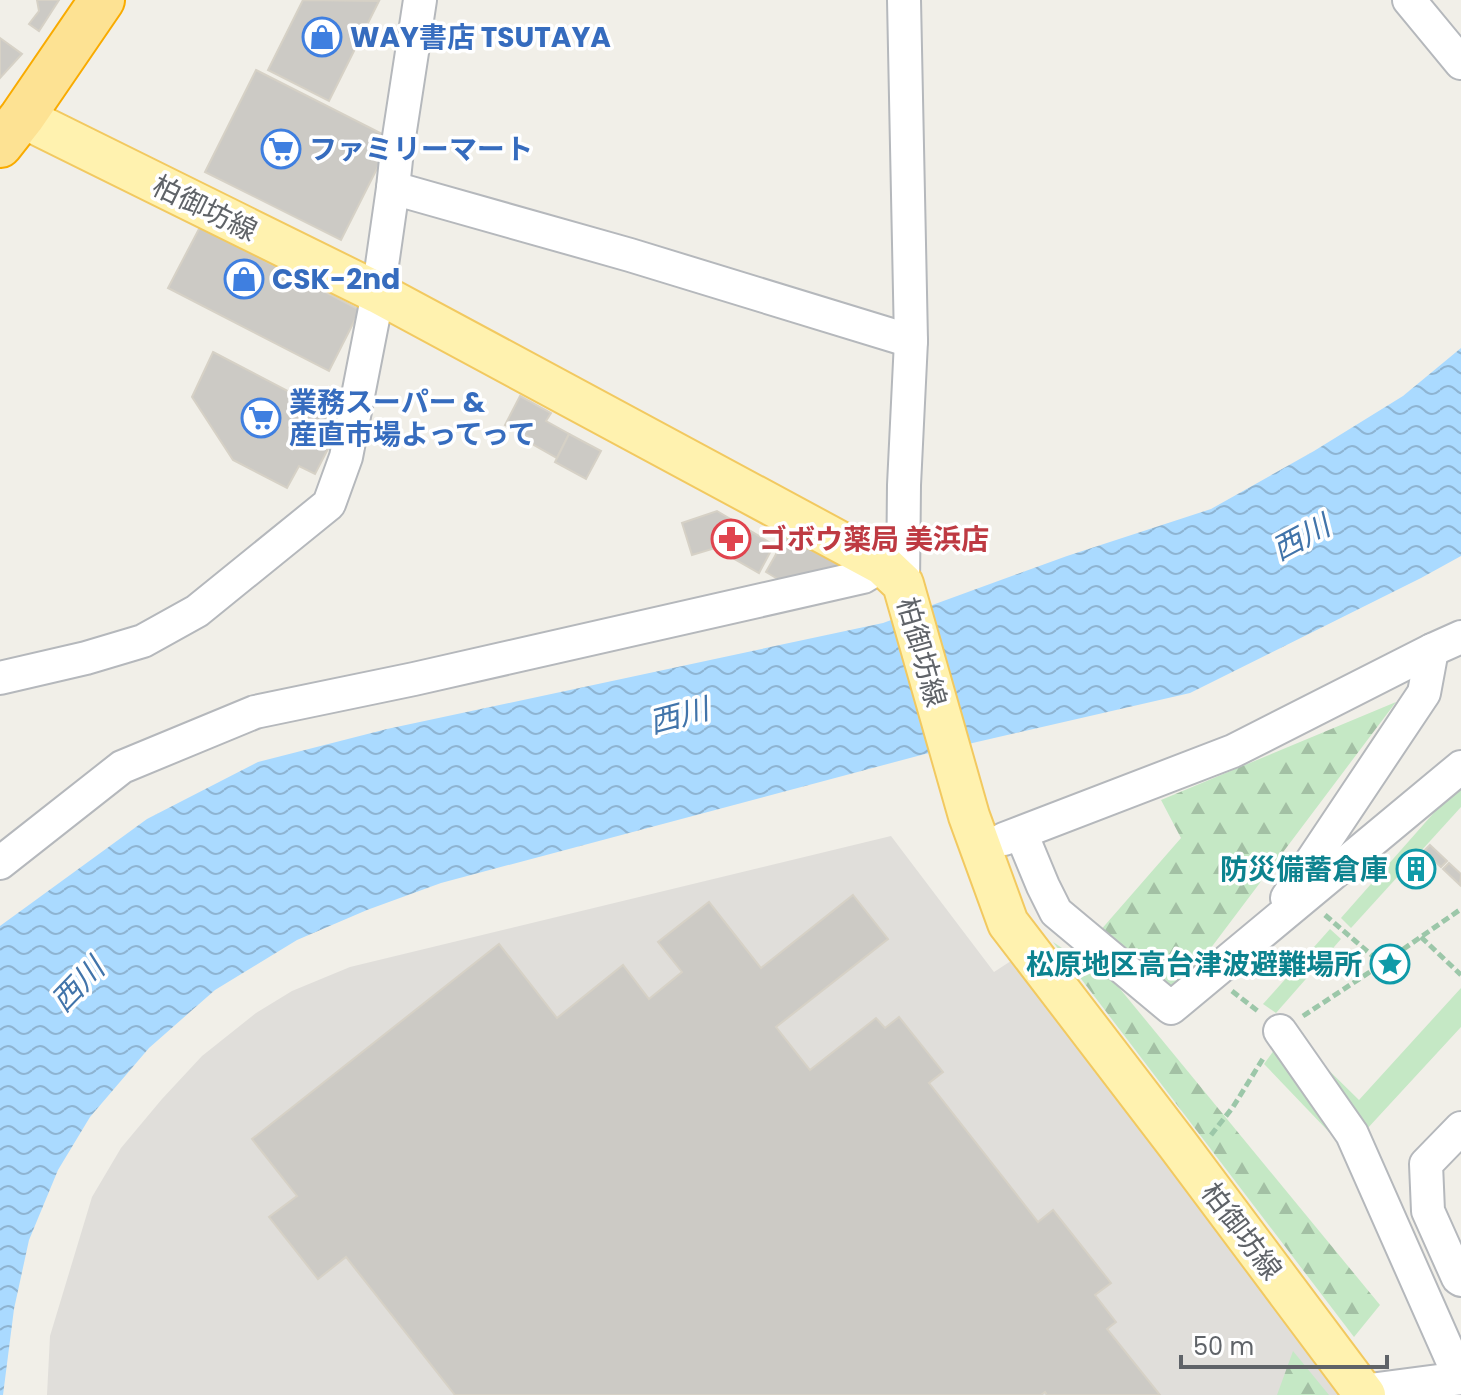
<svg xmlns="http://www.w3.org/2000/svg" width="1461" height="1395" font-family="Poppins,'Noto Sans JP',sans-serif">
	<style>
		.industrial { fill: #e0deda }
		.grass { fill: #c5e8c5 }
		.forest { fill: url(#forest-firs) }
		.water { fill: url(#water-waves) }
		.building { fill: #cccac5; stroke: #d6d1c6; stroke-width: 2 }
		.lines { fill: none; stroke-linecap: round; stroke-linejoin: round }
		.minor-casing { stroke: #b5b8bc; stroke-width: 36 }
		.major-casing { stroke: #f2c960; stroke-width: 44 }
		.highway-casing { stroke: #f9ab00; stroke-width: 48 }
		.path { stroke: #9cc7a9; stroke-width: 5; stroke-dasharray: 8 4; stroke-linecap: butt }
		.minor { stroke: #fff; stroke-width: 32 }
		.major { stroke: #fff2af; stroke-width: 40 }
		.highway { stroke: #fde293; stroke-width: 44 }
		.labels { text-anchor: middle; stroke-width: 7; stroke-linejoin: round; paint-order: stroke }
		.shop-label { font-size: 28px; font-weight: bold; fill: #366cbe; stroke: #fff; text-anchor: start }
		.street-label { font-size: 28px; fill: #5f6368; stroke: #fff }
		.health-label { font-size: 28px; font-weight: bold; fill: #be3a42; stroke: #fff; text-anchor: start }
		.culture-label { font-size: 28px; font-weight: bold; fill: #0d838f; stroke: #fff; text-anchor: end }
		.water-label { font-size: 30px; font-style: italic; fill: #4174aa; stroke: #fff }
	</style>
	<defs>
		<pattern id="forest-firs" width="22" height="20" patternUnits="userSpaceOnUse" patternTransform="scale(2)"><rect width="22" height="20" fill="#c5e8c5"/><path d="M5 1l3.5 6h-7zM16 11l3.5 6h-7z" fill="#a3c0a4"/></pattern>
		<pattern id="water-waves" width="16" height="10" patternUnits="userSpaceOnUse" patternTransform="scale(2)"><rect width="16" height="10" fill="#aadaff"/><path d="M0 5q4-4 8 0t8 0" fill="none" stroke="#8eb4d2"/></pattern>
	</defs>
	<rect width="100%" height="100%" fill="#f1efe8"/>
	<path class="industrial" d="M891 836 994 972 1014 959 1346 1395H47L50 1336 92 1197 121 1148 162 1099 202 1056 256 1013 292 991 350 967Z"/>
	<g class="grass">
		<path d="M1461 782V807L1351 928 1341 918Z"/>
		<path d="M1330 929 1341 939 1276 1013 1263 1004Z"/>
		<path d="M1461 988V1027L1366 1130 1305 1047 1359 1100Z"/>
		<path d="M1277 1046 1351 1155 1264 1064Z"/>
	</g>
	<g class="forest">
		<path d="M1396 702 1177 993 1099 932 1181 838 1161 800Z"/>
		<path d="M1053 942 1116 984 1380 1305 1354 1337Z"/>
		<path d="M1293 1351 1329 1395H1277Z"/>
	</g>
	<path class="water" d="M1461 348V556L1421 578 1190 693 925 754 441 883 367 910 297 940 215 990 149 1048 90 1117 58 1170 29 1240 14 1309 3 1395H0V926L147 819 258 762 387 729 883 623 1067 556 1211 509 1314 451 1403 396Z"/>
	<g class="building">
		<path d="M37 0H59L39 31 29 24 39 11Z"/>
		<path d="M303 0 379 1 329 101 268 70Z"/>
		<path d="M0 38 22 54 0 78Z"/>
		<path d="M256 70 392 139 341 240 205 172Z"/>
		<path d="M200 227 360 310 329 371 168 288Z"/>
		<path d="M213 352 343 420 315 474 299 466 287 488 233 460 192 397Z"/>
		<path d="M520 396 551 413 546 421 569 434 557 458 527 441 529 437 505 425Z"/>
		<path d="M569 434 601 451 586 479 555 462Z"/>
		<path d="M717 511 774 545 759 573 715 548 692 555 682 523Z"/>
		<path d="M788 533 846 566 786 584 766 572Z"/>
		<path d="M1430 845 1447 861 1441 867 1424 851Z"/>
		<path d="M1420 858 1427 863 1411 880 1405 874Z"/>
		<path d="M1449 863 1461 874 1460 885 1443 869Z"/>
		<path d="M853 895 888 939 776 1027 810 1070 876 1018 885 1028 899 1017 943 1072 929 1083 1038 1222 1053 1210 1111 1283 1095 1295 1116 1322 1107 1329 1160 1395H1047L1045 1392 1041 1395H455L346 1257 318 1279 269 1217 297 1196 252 1139 499 944 557 1018 623 965 649 999 682 972 658 942 709 902 761 968Z"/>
	</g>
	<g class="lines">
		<g class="minor-casing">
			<g id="minor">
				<path d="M1409 0 1461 63"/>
				<path d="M393 188 630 255 911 341"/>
				<path d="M903 584 904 485 911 341 904 0"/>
				<path d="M0 678 86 658 143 641 197 611 329 504 346 457 378 293 393 188 397 150 420 0"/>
				<path d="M1021 833 1043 886 1056 912 1171 1008 1461 767"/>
				<path d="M1004 839 1233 751 1432 650 1461 637"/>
				<path d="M0 863 122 767 255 712 414 679 863 577 883 565"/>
				<path d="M1287 898 1424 693 1432 650"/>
				<path d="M1280 1031 1352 1134 1460 1378"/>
				<path d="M1461 1128 1426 1164 1428 1211 1458 1278 1461 1280"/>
				<path d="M1362 1391 1461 1378"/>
			</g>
		</g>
		<g class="major-casing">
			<path id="major" d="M22 117 378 293 883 565 903 584 969 816 1008 923 1178 1145 1365 1395"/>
		</g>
		<g class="highway-casing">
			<path id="highway" d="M0 145 22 117 102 0"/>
		</g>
		<g class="path">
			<path d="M1325 915 1382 964"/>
			<path d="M1421 937 1461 975"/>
			<path d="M1232 991 1259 1012"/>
			<path d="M1303 1016 1382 964 1461 909"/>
			<path d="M1211 1135 1233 1107 1264 1057"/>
		</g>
		<use href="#minor" class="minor"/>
		<use href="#major" class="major"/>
		<use href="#highway" class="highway"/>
	</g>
	<defs>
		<g id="shop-ring" transform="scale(2)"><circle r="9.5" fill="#fff" stroke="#3f7fe0" stroke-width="1.5"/><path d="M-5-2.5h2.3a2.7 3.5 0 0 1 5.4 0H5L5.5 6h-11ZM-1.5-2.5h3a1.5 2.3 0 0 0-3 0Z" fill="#3f7fe0"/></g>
		<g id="supermarket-ring" transform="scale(2)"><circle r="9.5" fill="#fff" stroke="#3f7fe0" stroke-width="1.5"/><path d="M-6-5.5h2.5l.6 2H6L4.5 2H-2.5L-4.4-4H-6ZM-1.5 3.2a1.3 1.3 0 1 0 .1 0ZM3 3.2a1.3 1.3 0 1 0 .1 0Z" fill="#3f7fe0"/></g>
		<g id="pharmacy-ring" transform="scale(2)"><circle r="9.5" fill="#fff" stroke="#e0444e" stroke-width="1.5"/><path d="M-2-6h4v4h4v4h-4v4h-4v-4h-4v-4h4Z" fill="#e0444e"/></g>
		<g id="building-ring" transform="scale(2)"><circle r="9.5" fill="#fff" stroke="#0f9aa8" stroke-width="1.5"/><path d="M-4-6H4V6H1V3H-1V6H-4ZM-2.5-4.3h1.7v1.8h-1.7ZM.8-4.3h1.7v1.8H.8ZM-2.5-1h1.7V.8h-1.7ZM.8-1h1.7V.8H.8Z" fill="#0f9aa8"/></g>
		<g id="sight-ring" transform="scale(2)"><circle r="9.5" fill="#fff" stroke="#0f9aa8" stroke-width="1.5"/><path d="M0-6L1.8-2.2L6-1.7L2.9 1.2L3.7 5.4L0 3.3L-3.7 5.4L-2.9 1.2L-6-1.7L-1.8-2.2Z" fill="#0f9aa8"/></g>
	</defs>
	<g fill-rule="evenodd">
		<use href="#shop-ring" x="322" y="37"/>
		<use href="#supermarket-ring" x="281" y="149"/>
		<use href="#shop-ring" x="244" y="279"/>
		<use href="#supermarket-ring" x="261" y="418"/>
		<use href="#pharmacy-ring" x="731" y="539"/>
		<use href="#building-ring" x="1416" y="869"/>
		<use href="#sight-ring" x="1390" y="964"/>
	</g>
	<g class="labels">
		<g class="shop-label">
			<text x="350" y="47">WAY書店 TSUTAYA</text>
			<text x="309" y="159">ファミリーマート</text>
			<text x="272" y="289">CSK-2nd</text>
			<text x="289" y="412">業務スーパー &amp;<tspan x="289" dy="32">産直市場よってって</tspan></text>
		</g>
		<g class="street-label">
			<text transform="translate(205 208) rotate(26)" y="10">柏御坊線</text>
			<text transform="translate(922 652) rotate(74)" y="10">柏御坊線</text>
			<text transform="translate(1242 1231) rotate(53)" y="10">柏御坊線</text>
		</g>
		<g class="health-label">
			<text x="759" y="549">ゴボウ薬局 美浜店</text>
		</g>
		<g class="culture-label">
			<text x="1388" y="879">防災備蓄倉庫</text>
			<text x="1362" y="974">松原地区高台津波避難場所</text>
		</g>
		<g class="water-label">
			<text transform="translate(1301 538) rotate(-28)" y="10">西川</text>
			<text transform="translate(679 716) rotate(-15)" y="10">西川</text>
			<text transform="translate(78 985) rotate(-46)" y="10">西川</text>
		</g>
	</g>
	<path d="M1181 1355v12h206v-12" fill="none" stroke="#5f6368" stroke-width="4"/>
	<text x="1193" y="1355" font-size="24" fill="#5f6368" stroke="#ffffff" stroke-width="6" paint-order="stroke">50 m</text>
</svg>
